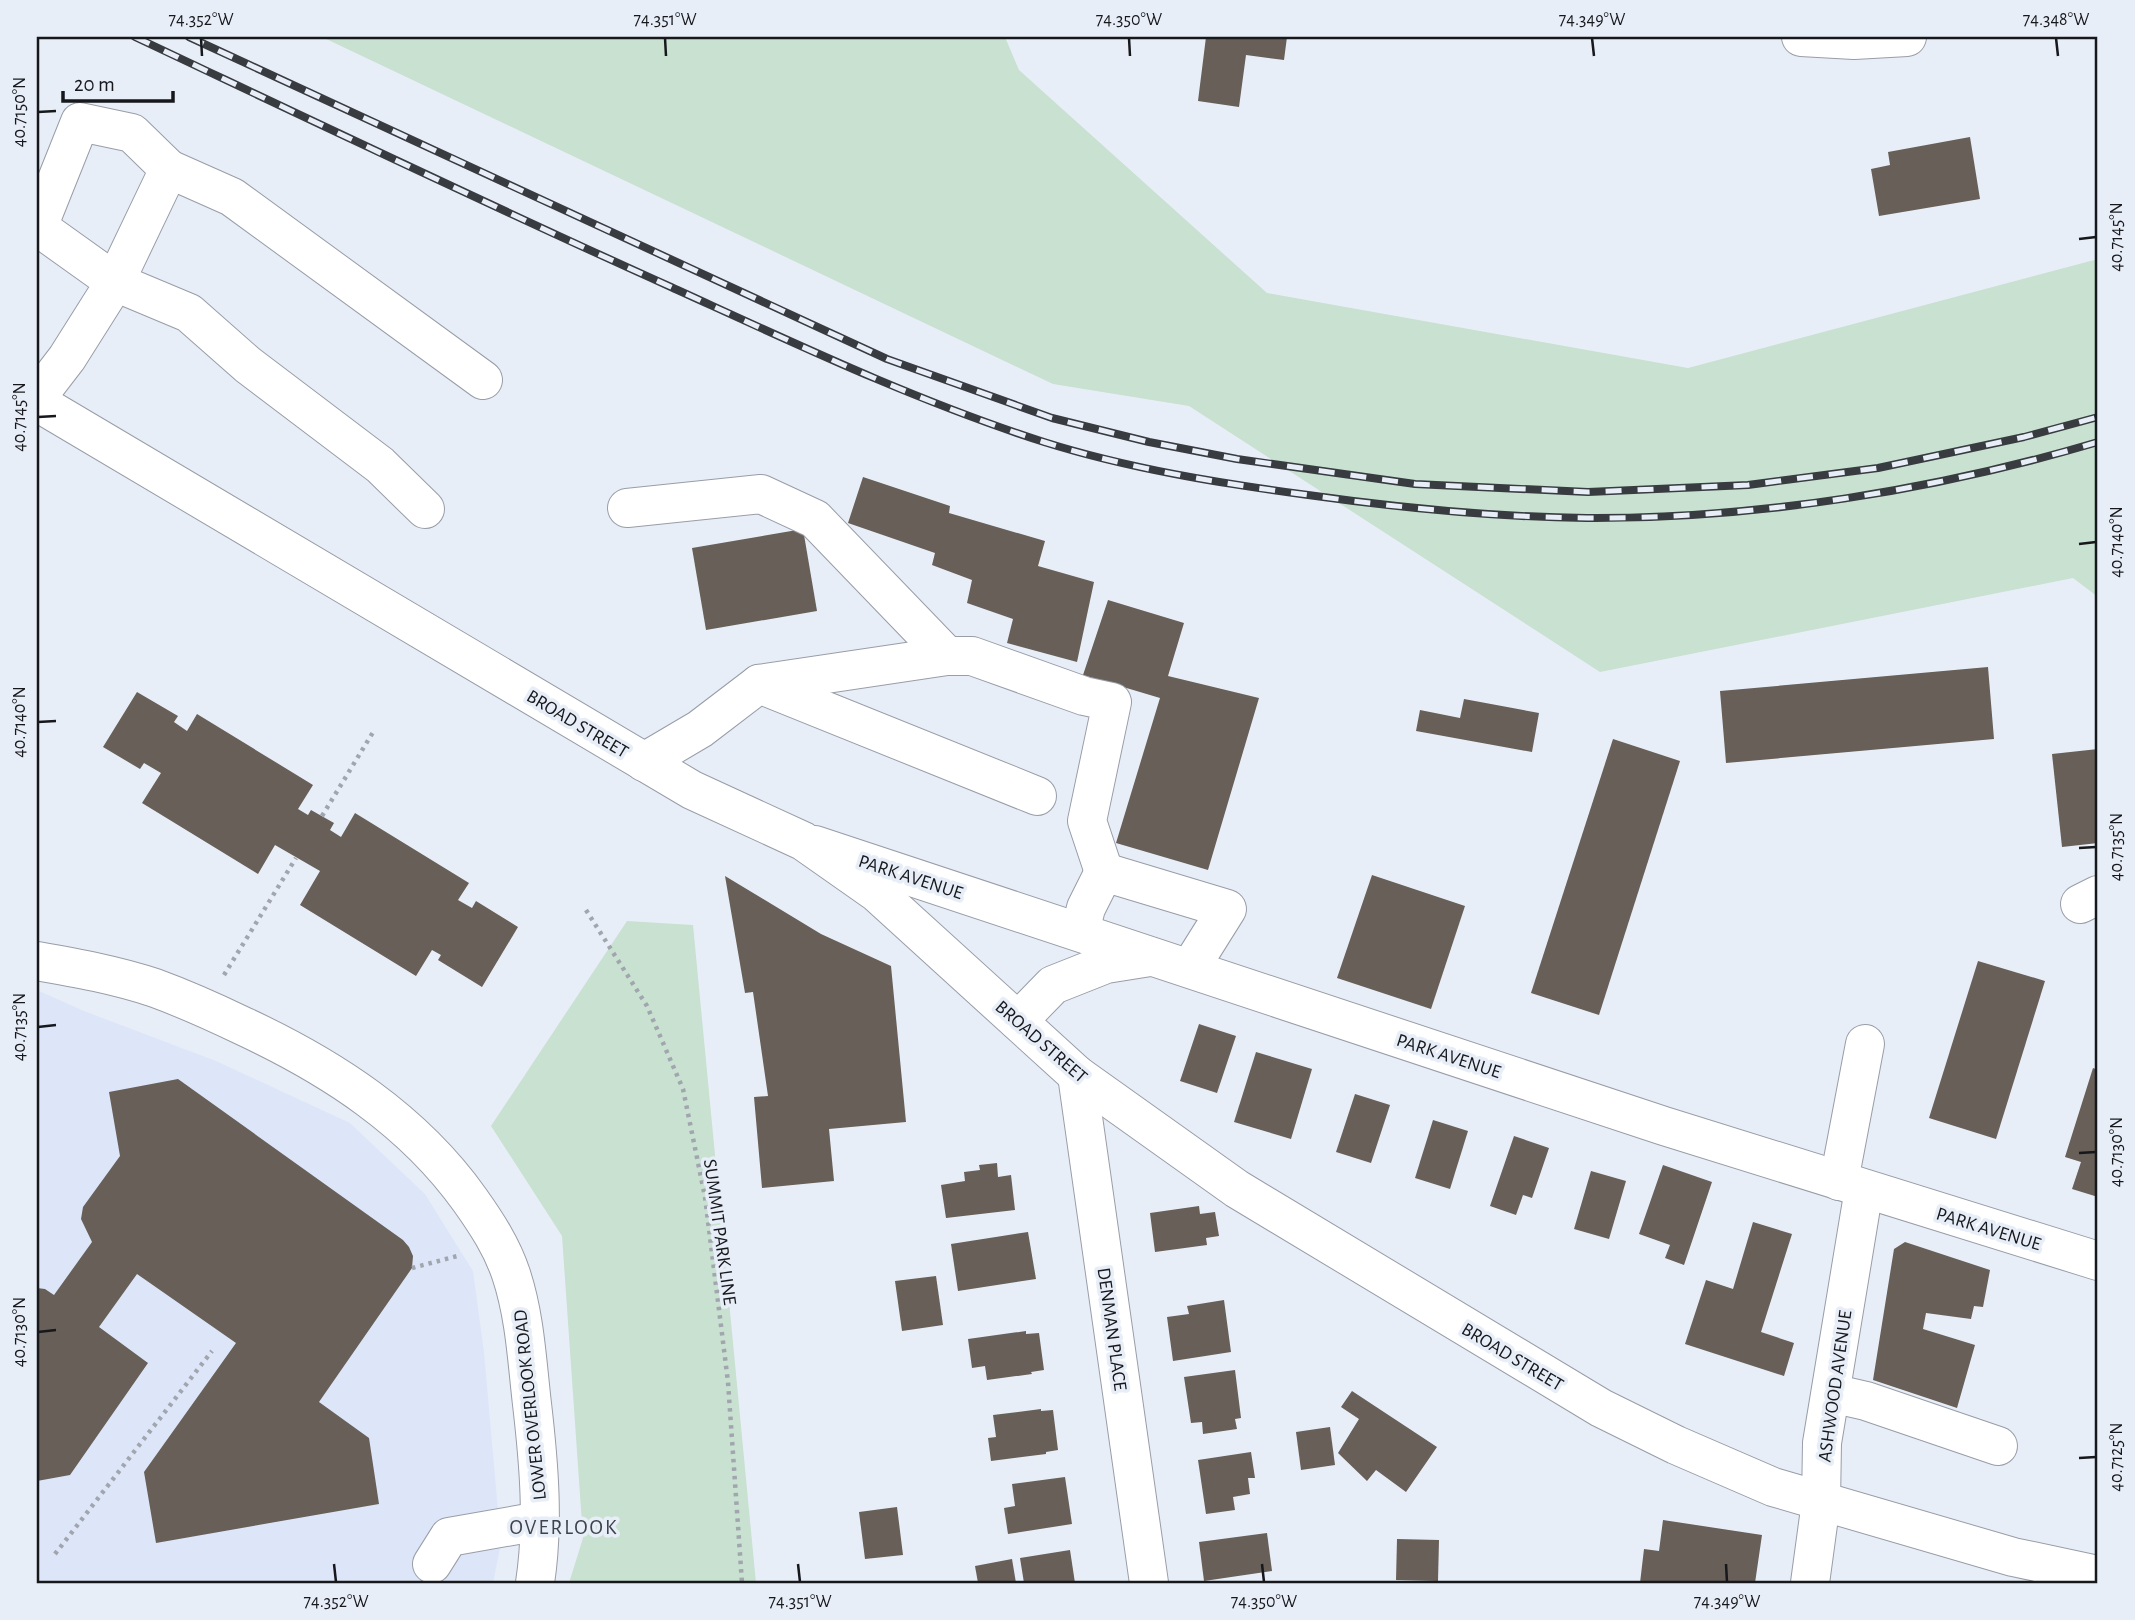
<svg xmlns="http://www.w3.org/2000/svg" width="2135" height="1620" font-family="'Alegreya Sans',sans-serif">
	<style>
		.built { fill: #dde6f8 }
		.green { fill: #c8e1d0 }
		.building { fill: #675f58 }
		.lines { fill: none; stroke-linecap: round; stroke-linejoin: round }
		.minor-casing { stroke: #989da7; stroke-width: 40 }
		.major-casing { stroke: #989da7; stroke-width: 40 }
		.path { stroke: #a1a6ae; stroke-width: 4.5; stroke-dasharray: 3.5 5; stroke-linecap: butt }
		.minor { stroke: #fff; stroke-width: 38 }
		.major { stroke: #fff; stroke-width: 38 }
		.rail-casing { stroke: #383b40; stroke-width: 8 }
		.rail { stroke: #e8eef8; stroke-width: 5; stroke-dasharray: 16; stroke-linecap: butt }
		.ticks { fill: none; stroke: #16181c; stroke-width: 2.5 }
		.labels { text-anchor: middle; stroke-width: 7; stroke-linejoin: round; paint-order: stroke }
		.street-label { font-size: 19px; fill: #16181c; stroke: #e8eef8 }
		.neighbourhood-label { font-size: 21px; letter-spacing: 2px; fill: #3d424b; stroke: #e8eef8 }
		.neatline { fill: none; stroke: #16181c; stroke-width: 2.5 }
		.ticks-label { font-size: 18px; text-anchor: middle; fill: #16181c }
	</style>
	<rect width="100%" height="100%" fill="#e8eef8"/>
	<path class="built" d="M37 990 84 1011 216 1061 350 1123 425 1194 473 1271 484 1352 501 1544 493 1583H37Z"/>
	<g class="green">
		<path d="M322 37H1005L1019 70 1267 293 1688 368 2098 259V597L2073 578 1600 672 1189 406 1053 384Z"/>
		<path d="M627 921 693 925 756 1583H569L583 1538 562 1236 491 1126Z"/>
	</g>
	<g class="building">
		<path d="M1206 37H1287L1284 60 1246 55 1239 107 1198 101Z"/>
		<path d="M1970 137 1980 199 1879 216 1871 169 1890 165 1888 152Z"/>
		<path d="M863 477 950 506 949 513 1045 541 1038 566 1094 582 1077 662 1007 643 1013 619 967 603 972 580 932 565 935 553 848 523Z"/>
		<path d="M803 529 817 611 706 630 692 548Z"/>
		<path d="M1108 600 1184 623 1168 676 1259 698 1208 870 1116 843 1160 698 1083 675Z"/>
		<path d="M1988 667 1994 739 1726 763 1720 691Z"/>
		<path d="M137 692 178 716 174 722 187 731 197 714 313 785 298 809 308 815 311 810 334 823 330 830 341 837 355 813 469 883 458 900 472 908 476 901 518 927 482 987 438 960 441 955 432 950 416 976 300 905 320 871 275 845 258 874 142 803 161 773 144 763 140 769 103 747Z"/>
		<path d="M1464 699 1539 713 1532 752 1416 731 1420 710 1460 718Z"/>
		<path d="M1613 739 1680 761 1599 1015 1531 993Z"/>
		<path d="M2098 749V843L2062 847 2052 754Z"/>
		<path d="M1372 875 1465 906 1431 1009 1337 978Z"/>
		<path d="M725 876 821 934 891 966 906 1122 829 1129 834 1181 762 1188 754 1097 768 1096 753 992 745 993Z"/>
		<path d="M1978 961 2045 981 1996 1139 1929 1118Z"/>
		<path d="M1199 1024 1236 1036 1217 1093 1180 1081Z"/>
		<path d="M1256 1052 1312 1069 1291 1139 1234 1122Z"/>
		<path d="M2093 1068 2098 1070V1197L2072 1189 2081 1162 2065 1157Z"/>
		<path d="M178 1079 403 1240 409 1247 413 1256 412 1268 319 1402 369 1438 379 1504 156 1543 144 1472 236 1343 137 1274 99 1327 148 1363 70 1475 37 1481V1288L45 1289 54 1295 92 1242 81 1219 83 1207 120 1156 109 1092Z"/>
		<path d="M1355 1094 1390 1105 1371 1163 1336 1152Z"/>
		<path d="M1433 1120 1468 1131 1450 1189 1415 1178Z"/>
		<path d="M1514 1136 1549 1148 1532 1198 1523 1195 1516 1215 1490 1206Z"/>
		<path d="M997 1163 998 1177 1011 1175 1015 1210 946 1218 941 1185 965 1181 964 1172 980 1170 979 1165Z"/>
		<path d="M1663 1165 1712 1182 1684 1265 1665 1258 1670 1245 1639 1234Z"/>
		<path d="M1591 1171 1626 1181 1609 1239 1574 1229Z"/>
		<path d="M1199 1206 1200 1214 1215 1212 1219 1236 1206 1238 1207 1245 1155 1252 1150 1213Z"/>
		<path d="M1753 1222 1792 1234 1761 1332 1794 1343 1784 1376 1685 1344 1706 1280 1733 1289Z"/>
		<path d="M1028 1232 1036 1279 958 1291 951 1244Z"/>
		<path d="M1905 1242 1990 1270 1983 1307 1974 1306 1971 1319 1926 1313 1923 1329 1975 1345 1957 1408 1873 1380 1894 1249Z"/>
		<path d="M936 1276 943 1325 902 1331 895 1281Z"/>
		<path d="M1224 1300 1231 1352 1173 1361 1167 1317 1189 1314 1187 1306Z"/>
		<path d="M1026 1331V1334L1039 1333 1044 1370 1031 1372 1032 1374 987 1380 985 1366 972 1368 968 1339Z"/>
		<path d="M1235 1370 1241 1418 1235 1419 1237 1429 1203 1434 1202 1422 1191 1423 1184 1377Z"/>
		<path d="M1352 1391 1437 1447 1406 1492 1376 1470 1367 1481 1338 1453 1359 1419 1341 1407Z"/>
		<path d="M1041 1409V1411L1053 1410 1058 1450 1046 1452V1454L991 1461 988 1438 996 1437 993 1415Z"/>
		<path d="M1330 1427 1335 1465 1301 1470 1296 1432Z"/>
		<path d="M1251 1452 1255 1478H1248L1250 1494 1233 1497 1235 1510 1206 1514 1198 1460Z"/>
		<path d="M1065 1477 1072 1524 1008 1534 1004 1508 1015 1506 1012 1484Z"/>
		<path d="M897 1507 903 1555 865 1559 859 1512Z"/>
		<path d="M1663 1520 1762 1535 1755 1583H1640L1644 1549 1659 1551Z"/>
		<path d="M1267 1533 1272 1571 1204 1581 1199 1542Z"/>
		<path d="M1397 1539 1439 1540 1438 1581 1396 1580Z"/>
		<path d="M1070 1550 1075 1583H1024L1020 1558Z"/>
		<path d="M1012 1559 1016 1583H978L975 1566Z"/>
	</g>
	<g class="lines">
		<g class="minor-casing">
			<g id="minor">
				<path d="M1801 37 1854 40 1907 37"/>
				<path d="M169 169 232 197 483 380"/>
				<path d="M37 397 67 358 115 282 169 169 132 133 80 122 38 227 115 282 189 313 248 365 380 465 425 509"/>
				<path d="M627 508 761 494 815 519 947 656"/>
				<path d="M759 684 947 656H972L1084 696 1112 702 1087 821 1104 872"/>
				<path d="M644 762 700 729 759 684 1037 796"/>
				<path d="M815 845 1664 1126 2098 1261"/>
				<path d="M2080 904 2098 895"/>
				<path d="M1080 932 1086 908 1104 872 1227 909 1190 968"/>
				<path d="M37 961C77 968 116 975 155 988 185 999 214 1012 243 1026 331 1067 413 1120 470 1200 487 1224 502 1247 511 1274 525 1316 527 1361 532 1404 539 1464 544 1524 535 1583"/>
				<path d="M1018 1021 1053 985 1106 964 1150 957"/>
				<path d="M1077 1075 1149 1583"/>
				<path d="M1839 1181 1865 1044"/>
				<path d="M1831 1393 1866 1401 1998 1446"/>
				<path d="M432 1564 449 1537 540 1521"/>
				<path d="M1810 1583 1821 1502 1822 1443 1864 1189"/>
			</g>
		</g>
		<g class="major-casing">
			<path id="major" d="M37 402 692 790 803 841 877 893 1077 1075 1237 1189 1601 1408 1676 1445 1773 1487 2013 1557 2098 1575"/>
		</g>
		<g class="path">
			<path d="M322 816 375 729"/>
			<path d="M586 910 647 1006 683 1089 705 1197 728 1382 742 1583"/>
			<path d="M224 975 296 858"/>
			<path d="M412 1268 461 1255"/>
			<path d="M55 1554 212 1351"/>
		</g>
		<use href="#minor" class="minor"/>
		<use href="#major" class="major"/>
		<g class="rail-casing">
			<g id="rail">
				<path d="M135 37C313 121 491 206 671 287 794 343 916 401 1044 442 1130 469 1219 483 1308 495 1401 508 1494 517 1587 518 1757 519 1936 490 2098 442"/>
				<path d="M189 37 887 359 1052 418 1149 442 1237 459 1415 484 1588 492 1748 485 1878 468 2024 437 2098 417"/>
			</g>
		</g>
		<use href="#rail" class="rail"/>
	</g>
	<path class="ticks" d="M201 38 202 56M665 38 666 56M1129 38 1130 56M1592 38 1594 56M2056 38 2058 56M38 112 56 111M2079 239 2096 237M38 417 56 416M2079 544 2096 542M38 722 56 721M2079 848 2096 847M38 1027 56 1025M2079 1153 2096 1152M38 1332 56 1330M2079 1458 2096 1457M334 1564 336 1582M798 1564 800 1582M1262 1564 1264 1582M1726 1564 1727 1582"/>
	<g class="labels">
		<g class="street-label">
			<text transform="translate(578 723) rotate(31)" y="7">BROAD STREET</text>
			<text transform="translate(911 876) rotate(18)" y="7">PARK AVENUE</text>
			<text transform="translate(1042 1041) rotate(41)" y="7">BROAD STREET</text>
			<text transform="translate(1449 1055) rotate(18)" y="7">PARK AVENUE</text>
			<text transform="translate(1989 1228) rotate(17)" y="7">PARK AVENUE</text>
			<text transform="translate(721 1232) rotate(82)" y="7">SUMMIT PARK LINE</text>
			<text transform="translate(1113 1329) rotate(82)" y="7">DENMAN PLACE</text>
			<text transform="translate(1513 1356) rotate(31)" y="7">BROAD STREET</text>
			<text transform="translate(1834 1386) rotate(-82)" y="7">ASHWOOD AVENUE</text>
			<text transform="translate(529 1405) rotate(-96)" y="7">LOWER OVERLOOK ROAD</text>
		</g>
		<g class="neighbourhood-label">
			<text x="564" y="1534">OVERLOOK</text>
		</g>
	</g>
	<rect width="2135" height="1620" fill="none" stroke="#e8eef8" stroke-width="77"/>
	<path d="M63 91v10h110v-10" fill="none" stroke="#16181c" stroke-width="3.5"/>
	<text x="74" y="91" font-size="21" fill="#16181c" stroke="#e8eef8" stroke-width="5" paint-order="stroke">20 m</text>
	<rect x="38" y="38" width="2058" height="1544" class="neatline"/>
	<g class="ticks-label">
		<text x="201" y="25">74.352°W</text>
		<text x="665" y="25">74.351°W</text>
		<text x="1129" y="25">74.350°W</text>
		<text x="1592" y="25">74.349°W</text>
		<text x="2056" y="25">74.348°W</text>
		<text transform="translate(19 112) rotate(-90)" y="6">40.7150°N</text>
		<text transform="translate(2116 237) rotate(-90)" y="6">40.7145°N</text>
		<text transform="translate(19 417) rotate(-90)" y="6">40.7145°N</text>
		<text transform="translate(2116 542) rotate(-90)" y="6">40.7140°N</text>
		<text transform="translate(19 722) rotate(-90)" y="6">40.7140°N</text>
		<text transform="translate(2116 847) rotate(-90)" y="6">40.7135°N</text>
		<text transform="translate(19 1027) rotate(-90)" y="6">40.7135°N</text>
		<text transform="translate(2116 1152) rotate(-90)" y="6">40.7130°N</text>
		<text transform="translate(19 1332) rotate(-90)" y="6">40.7130°N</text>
		<text transform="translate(2116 1457) rotate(-90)" y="6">40.7125°N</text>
		<text x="336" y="1607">74.352°W</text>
		<text x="800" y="1607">74.351°W</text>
		<text x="1264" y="1607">74.350°W</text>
		<text x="1727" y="1607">74.349°W</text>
	</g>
</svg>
